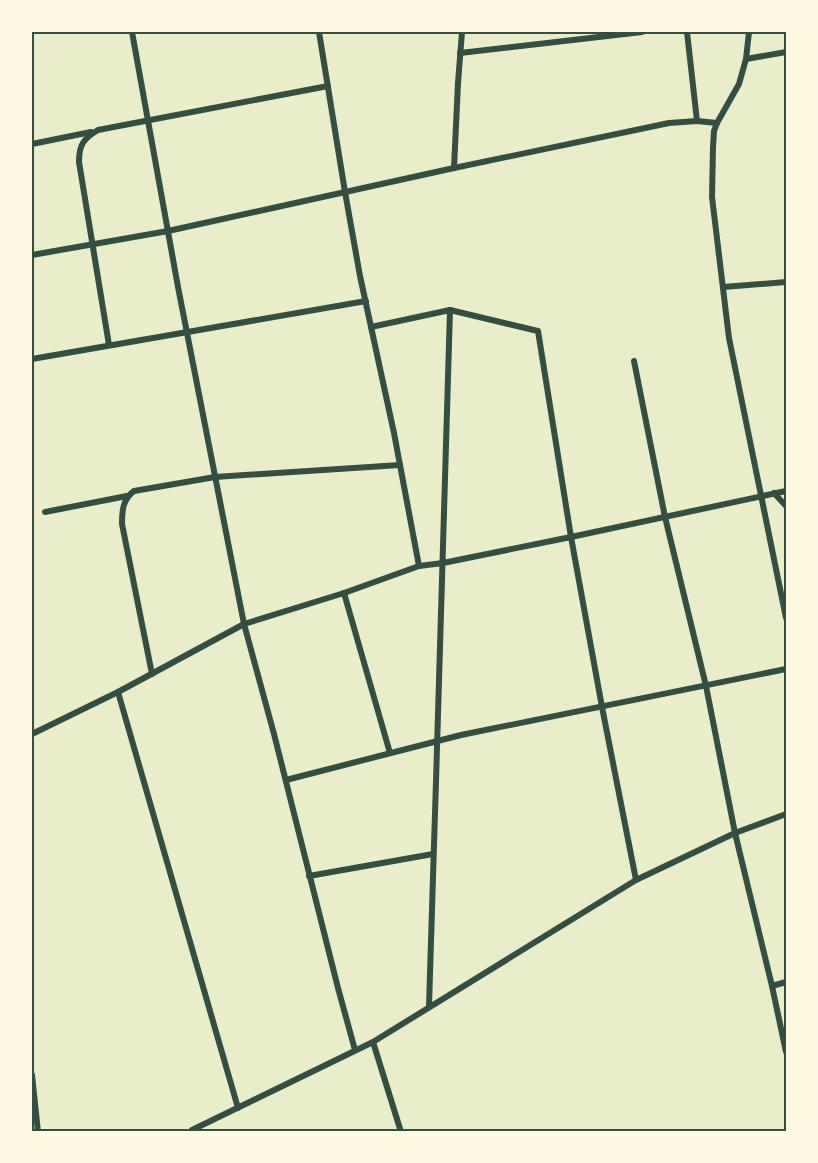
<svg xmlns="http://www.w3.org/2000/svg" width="818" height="1163" font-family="'PT Sans Narrow',sans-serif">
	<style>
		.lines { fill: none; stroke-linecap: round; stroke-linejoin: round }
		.minor { stroke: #344e41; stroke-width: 6 }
		.neatline { fill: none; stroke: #344e41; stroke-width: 2 }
	</style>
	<rect width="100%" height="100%" fill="#e9edc9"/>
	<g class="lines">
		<g class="minor">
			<path d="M132 32 178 287 244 624 274 734 338 988 355 1050"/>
			<path d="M319 32 345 192 360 276 394 433 419 566"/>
			<path d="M687 32 697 121"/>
			<path d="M749 32 746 59 739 84 717 123 714 131 713 147 712 197 729 338 786 618"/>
			<path d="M460 53 642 32"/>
			<path d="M746 59 786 52"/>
			<path d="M32 144 91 132"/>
			<path d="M454 168 458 83 462 32"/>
			<path d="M32 255 168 231 454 168 669 123 697 121 717 123"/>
			<path d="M723 287 786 282"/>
			<path d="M371 327 450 310 538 331 571 537 602 707 636 880"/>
			<path d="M109 345 79 162C79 145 83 139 98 130L328 86"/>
			<path d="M32 359 366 301"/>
			<path d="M634 361 665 517 706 686 735 833 772 986 786 1052"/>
			<path d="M774 493 786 506"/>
			<path d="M45 512 127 496"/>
			<path d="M344 593 390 753"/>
			<path d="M152 674 122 524C122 510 123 499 134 491L215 477 400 465"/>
			<path d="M118 692 238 1108"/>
			<path d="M32 734 118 692 244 624 344 593 419 566 443 563 571 537 786 491"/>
			<path d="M286 780 461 735 786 669"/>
			<path d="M309 876 433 854"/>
			<path d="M772 986 786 982"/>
			<path d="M429 1006C436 774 444 542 450 310"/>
			<path d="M373 1042 401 1132"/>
			<path d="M32 1075 38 1132"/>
			<path d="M192 1130 373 1042 636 880 735 833 786 814"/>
		</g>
	</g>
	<rect width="818" height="1163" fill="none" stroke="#fefae0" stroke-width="66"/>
	<rect x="33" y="33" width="752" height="1097" class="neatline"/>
</svg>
